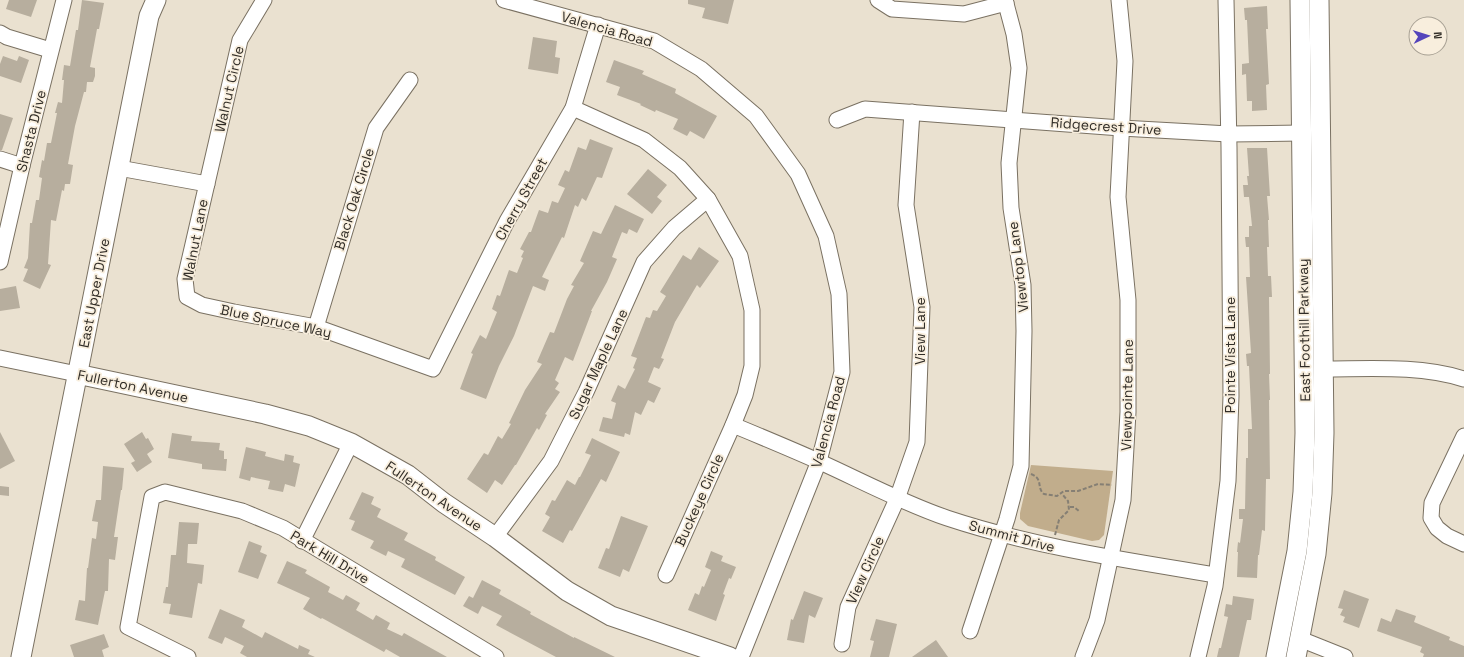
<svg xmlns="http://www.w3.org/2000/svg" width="1464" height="657" font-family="'Space Grotesk',sans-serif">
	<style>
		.green { fill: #c1ad8c }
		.building { fill: #b7ae9e }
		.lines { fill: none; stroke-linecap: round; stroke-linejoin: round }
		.minor-casing { stroke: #7a7162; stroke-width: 17 }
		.major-casing { stroke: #7a7162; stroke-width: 21 }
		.path { stroke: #857f74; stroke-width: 2; stroke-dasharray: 4 2; stroke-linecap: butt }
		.minor { stroke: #fff; stroke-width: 15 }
		.major { stroke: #fff; stroke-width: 19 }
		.labels { text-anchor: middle; stroke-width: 3.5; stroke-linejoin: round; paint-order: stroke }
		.street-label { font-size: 14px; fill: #312d27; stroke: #f8eedd }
	</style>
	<rect width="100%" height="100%" fill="#eae1d0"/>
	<path class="green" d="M1031 465 1113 471 1104 535 1099 540 1092 541 1028 526 1020 519V513Z"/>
	<g class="building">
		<path d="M9 0H37L31 17 6 9Z"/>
		<path d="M82 0 104 3 99 29H97L90 67 95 68V76L93 82H87L86 92H84L75 126 68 164 73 165 70 184H65L64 191 62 190 56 221 51 220 48 264 51 265 40 289 23 281 28 269 24 268 28 258 30 223H32L36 200H39L42 178 39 177 42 160 44 161 47 143H51L57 113H55L58 102 62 103 64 80H62L64 65 70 66 76 30H78Z"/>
		<path d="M688 0H734L728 24 702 18 705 8 688 4Z"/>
		<path d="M1267 6 1268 29H1266L1269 84 1266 85 1267 110 1252 111V101H1247L1246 74 1242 75V64L1249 63 1247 20H1245L1244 8Z"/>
		<path d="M533 37 557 41 555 57 560 58 558 74 528 69Z"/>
		<path d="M3 56 17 61 19 56 29 60 21 83 0 76V64Z"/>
		<path d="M614 60 644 71 642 74 676 89 675 93 717 116 704 139 690 131 687 136 673 129 678 119 656 110 655 112 640 105 641 104 617 95 620 87 606 82Z"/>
		<path d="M0 114 13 118 2 150H0Z"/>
		<path d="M590 139 613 148 602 178 597 177 586 201 582 198 578 207 575 205 564 238 562 237 542 277 549 280 545 291 533 286 514 336 499 366 486 399 460 389 473 354 471 353 480 335 486 339 497 312 492 309 497 295 500 296 509 270 517 273 523 258 521 257 524 251 520 249 529 232H531L539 210 548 213 552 201 558 203 565 188 558 185 565 170 569 172 578 147 586 150Z"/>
		<path d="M1247 148H1267L1270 196H1267L1269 220H1268L1269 247H1267L1268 276H1271L1272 297H1269L1270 374H1269L1270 400H1269L1270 479H1266L1265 531 1262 530 1259 555H1258L1257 578 1237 577 1238 552H1237L1238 542 1240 543 1243 519H1239V509H1245L1246 458H1248V429H1252L1249 366H1247L1246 354 1251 353 1246 277H1250L1249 247H1246L1245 237H1249V226H1252L1249 197H1244L1243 185H1248L1247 176H1249Z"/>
		<path d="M648 169 667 185 657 197 662 201 652 214 627 194Z"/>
		<path d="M615 205 644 219 637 233 629 229 627 234 622 232 612 257 617 259 607 282 591 311H592L573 361 565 357 555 380 559 383 555 389 560 392 545 414 547 415 539 430 537 428 516 465H515L502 485 495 480 487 493 467 479 484 453 488 455 498 436 502 439 511 424 509 423 525 390 542 364 537 362 550 332 554 333 567 299 574 286 571 285 584 263 580 261 593 231 601 234Z"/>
		<path d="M699 247 719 261 700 288 697 285 675 322 661 358 664 359 659 369 654 367 648 382 661 388 654 403 648 400 641 415 635 412 630 435 625 433 624 437 599 431 603 417 612 419 616 403 611 401 618 385 625 389 635 369 633 368 637 358 631 356 646 317 650 318 653 310 657 311 666 296 660 292 683 255 691 260Z"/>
		<path d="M16 286 20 308 0 311V289Z"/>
		<path d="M0 432 15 461 0 469Z"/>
		<path d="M142 432 146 439 148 438 154 449 147 454 152 462 137 472 131 463 135 461 124 444Z"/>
		<path d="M172 433 192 436 191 441 220 443 219 450 224 451V459H227L226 471 202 469V464L168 458Z"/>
		<path d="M592 438 620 452 606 482 601 479 572 531 570 530 563 543 542 531 550 517 545 514 552 500 555 501 567 480 575 485 579 477H580L591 455 585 453Z"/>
		<path d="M246 447 266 452 265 456 284 461 285 454 294 456 293 462 300 464 295 487 285 484 283 492 268 489 270 481 251 477 250 481 239 478Z"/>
		<path d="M103 466 124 468 122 490H121L114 537H118L115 560 109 559 108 591H105L98 625 75 620 79 600 85 601 87 568H88L92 538 96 539 98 522 92 521 96 500H101Z"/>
		<path d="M0 486 9 487V496L0 495Z"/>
		<path d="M362 492 374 497 371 504 381 509 377 517 408 533 404 540 436 557 435 560 465 577 455 595 401 567 405 559 388 551 386 556 370 548 374 541 351 530 355 521 349 519Z"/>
		<path d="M621 516 648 526 629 572 623 569 620 577 598 568 606 548 609 549Z"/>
		<path d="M179 522 199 523 197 544H188L187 563 204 565 202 584 198 583 192 618 169 614 171 604 163 603 166 587H168L171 555H176Z"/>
		<path d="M249 541 262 546 260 552 267 555 258 579 238 572Z"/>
		<path d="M711 551 723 556 721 561 736 567 731 579 729 578 723 594 725 595 716 621 688 610 695 593 699 595 702 586 704 587 711 570 705 567Z"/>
		<path d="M287 561 307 570 305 573 330 587 328 592 343 600 346 595 360 603 356 610 373 620 376 615 390 623 387 629 402 636 404 633 447 657H400L386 649 384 652 322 618 321 619 303 609 310 598 277 583Z"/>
		<path d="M482 580 501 590 499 594 531 612 530 614 574 638V637L615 657H556L496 625 502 616 482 606 478 614 463 606 469 596 473 598Z"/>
		<path d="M1344 590 1369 599 1359 628 1343 622 1345 617 1340 615 1343 609 1338 608Z"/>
		<path d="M804 591 823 598 815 618 809 615 804 643 787 640 791 619 793 620Z"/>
		<path d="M1233 596 1254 599 1251 620H1247L1239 657H1217L1219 648H1221L1228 617 1224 616 1226 604 1232 605Z"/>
		<path d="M220 609 245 620 242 627 262 638 265 632 298 649 299 645 310 650 308 654 315 657H247L240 653 244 646 225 637 222 644 208 638Z"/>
		<path d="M1396 609 1416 616 1414 622 1450 637 1449 640 1464 646V657H1423L1424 654 1420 652 1422 647 1377 631 1381 618 1391 622Z"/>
		<path d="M876 619 897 624 889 657H870L874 641 870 640Z"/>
		<path d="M104 634 109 647 102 650 104 657H74L70 645Z"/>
		<path d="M936 640 948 657H912Z"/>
	</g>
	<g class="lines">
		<g class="minor-casing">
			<g id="minor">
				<path d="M264 0 240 40 185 279 187 297 202 305 234 312 316 327 433 369 507 221 573 108 598 25"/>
				<path d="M504 0 654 41 701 69 756 116 798 174 826 236 839 294 842 372 819 461 741 657"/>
				<path d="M878 0 892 9 964 14 1006 3"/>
				<path d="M0 33 7 37 50 50"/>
				<path d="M573 108 644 140 680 168 708 199 740 256 752 310V366L745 395 733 425 666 575"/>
				<path d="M837 120 865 109 1121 128 1229 134 1301 133"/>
				<path d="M0 159 22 166"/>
				<path d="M119 168 207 184"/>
				<path d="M0 262 22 166 64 0"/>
				<path d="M316 327 376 128 410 80"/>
				<path d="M0 358 77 374"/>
				<path d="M1323 369C1370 369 1418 365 1464 379"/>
				<path d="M733 425C762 437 791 449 820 462 862 481 903 503 947 518 1034 547 1126 560 1216 575"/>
				<path d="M1464 436 1432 503 1431 518 1437 528 1447 536 1464 544"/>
				<path d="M495 537 551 461 586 392 644 262 674 228 708 199"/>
				<path d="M302 541 351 443"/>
				<path d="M970 631 1007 519 1021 466 1024 331 1023 285 1011 208 1009 163 1019 68 1014 34 1005 0"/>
				<path d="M1300 639 1345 657"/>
				<path d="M842 644 848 607 897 499 917 442 922 307 906 205 912 112"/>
				<path d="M188 657 128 627 152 497 165 492 242 511 283 528 496 657"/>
				<path d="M1083 657 1097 620 1123 500 1128 412V300L1118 197 1125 61 1119 0"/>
				<path d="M1198 657 1215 586 1228 481 1231 396 1229 147 1226 0"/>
			</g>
		</g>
		<g class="major-casing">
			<g id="major">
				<path d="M77 374 265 414 309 426 351 443 408 475 444 503 495 537 567 591 611 616 730 657"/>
				<path d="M21 657 149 16 156 0"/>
				<path d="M1276 657 1297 551 1303 492 1305 433 1300 0"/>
				<path d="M1296 657 1316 554 1322 493 1324 433 1319 0"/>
			</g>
		</g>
		<g class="path">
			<path d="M1031 474C1044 479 1036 488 1044 494L1057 496 1064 491H1078L1098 484 1112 485"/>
			<path d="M1070 507H1074L1080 512"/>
			<path d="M1055 535 1059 520 1069 510 1068 501 1062 494"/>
		</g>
		<use href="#minor" class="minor"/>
		<use href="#major" class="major"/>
	</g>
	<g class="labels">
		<g class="street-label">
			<text transform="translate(607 29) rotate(16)" y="5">Valencia Road</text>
			<text transform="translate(229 89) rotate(-77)" y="5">Walnut Circle</text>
			<text transform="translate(1106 126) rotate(4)" y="5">Ridgecrest Drive</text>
			<text transform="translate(31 131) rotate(-76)" y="5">Shasta Drive</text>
			<text transform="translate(354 199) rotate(-73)" y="5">Black Oak Circle</text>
			<text transform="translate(521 199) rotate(-61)" y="5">Cherry Street</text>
			<text transform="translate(195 240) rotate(-79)" y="5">Walnut Lane</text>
			<text transform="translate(1018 267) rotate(-97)" y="5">Viewtop Lane</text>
			<text transform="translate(94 293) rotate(-79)" y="5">East Upper Drive</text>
			<text transform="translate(276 321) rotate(12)" y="5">Blue Spruce Way</text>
			<text transform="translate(1304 330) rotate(-91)" y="5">East Foothill Parkway</text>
			<text transform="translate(920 331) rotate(-90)" y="5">View Lane</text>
			<text transform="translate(1230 355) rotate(-90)" y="5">Pointe Vista Lane</text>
			<text transform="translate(598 364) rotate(-65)" y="5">Sugar Maple Lane</text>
			<text transform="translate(133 386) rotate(12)" y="5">Fullerton Avenue</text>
			<text transform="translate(1127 395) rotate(-89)" y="5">Viewpointe Lane</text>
			<text transform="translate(828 422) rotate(-75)" y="5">Valencia Road</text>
			<text transform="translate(434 496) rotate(34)" y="5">Fullerton Avenue</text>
			<text transform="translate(699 500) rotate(-66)" y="5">Buckeye Circle</text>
			<text transform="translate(1012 536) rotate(15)" y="5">Summit Drive</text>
			<text transform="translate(330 557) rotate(31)" y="5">Park Hill Drive</text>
			<text transform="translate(865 570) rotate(-66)" y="5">View Circle</text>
		</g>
	</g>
	<g transform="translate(1428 36) rotate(86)"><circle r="19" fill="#f8eedd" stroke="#a8a194"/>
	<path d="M0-3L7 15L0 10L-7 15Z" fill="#5444bb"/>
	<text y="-6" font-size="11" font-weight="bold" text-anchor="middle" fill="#312d27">N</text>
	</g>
</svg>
